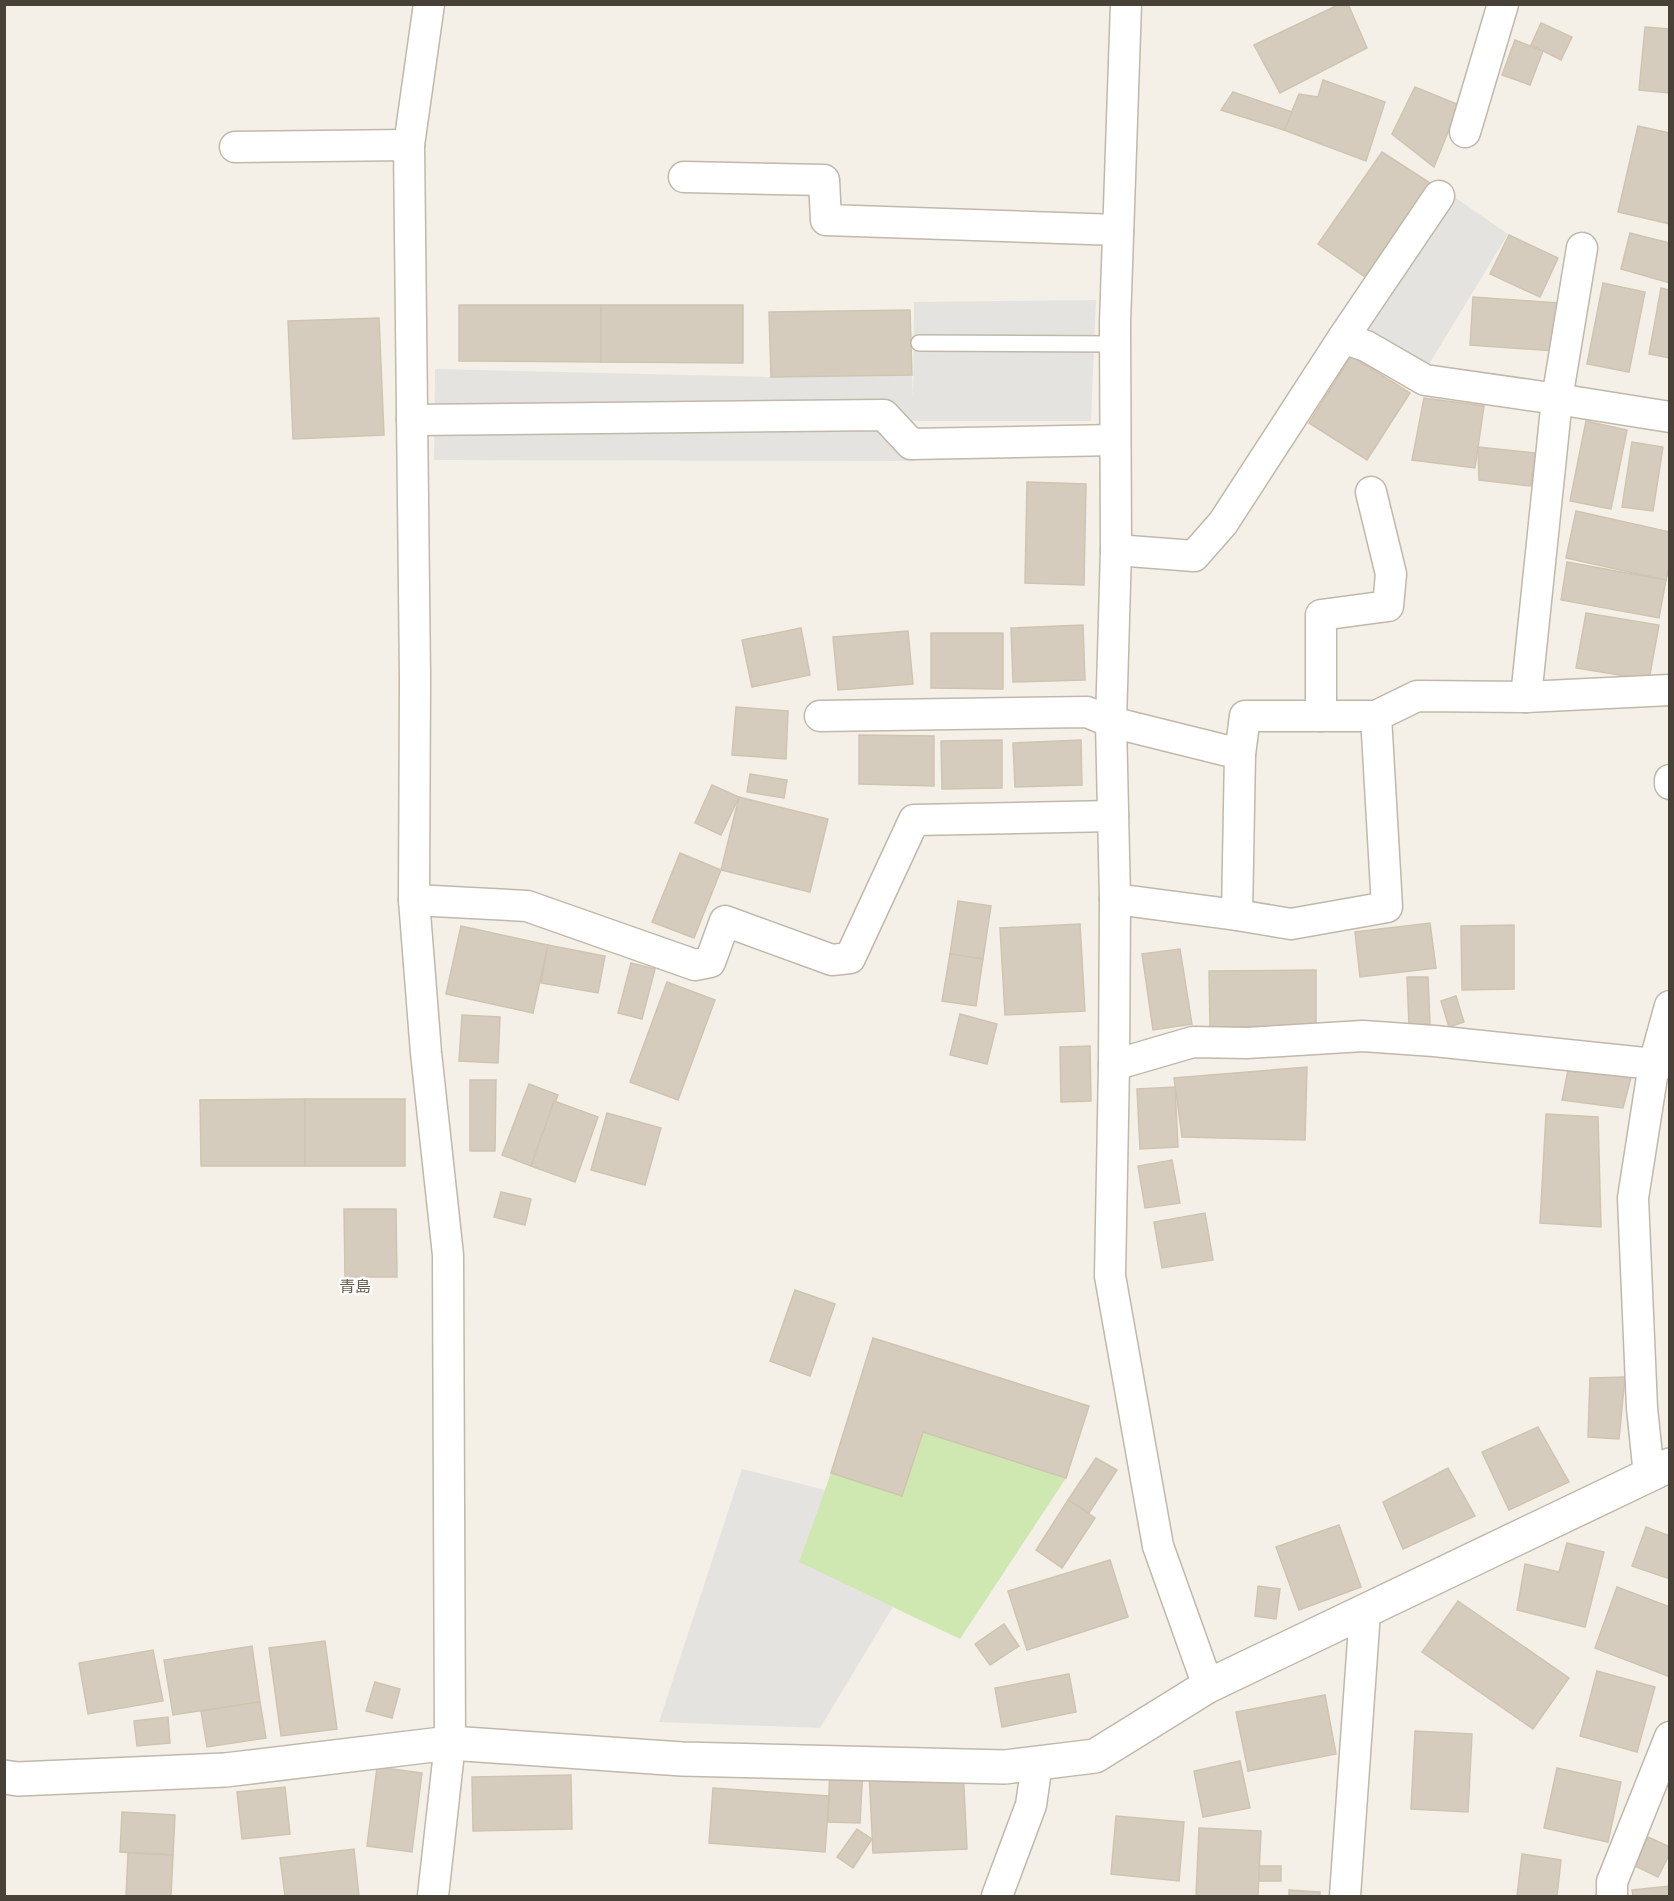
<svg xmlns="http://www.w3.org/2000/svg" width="1674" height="1901" font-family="'PT Sans Narrow','Noto Sans JP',sans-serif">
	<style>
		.green { fill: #cfe8b1 }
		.parking { fill: #e5e3e0 }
		.building { fill: #d6ccbd; stroke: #d0c4b1; stroke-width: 1.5 }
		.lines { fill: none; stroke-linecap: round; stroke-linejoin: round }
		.service-casing { stroke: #c0b8aa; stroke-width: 18 }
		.minor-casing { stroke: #c0b8aa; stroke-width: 33 }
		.tertiary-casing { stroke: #c0b8aa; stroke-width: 36 }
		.service { stroke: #fff; stroke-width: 15 }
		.minor { stroke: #fff; stroke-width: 30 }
		.tertiary { stroke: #fff; stroke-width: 33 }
		.labels { text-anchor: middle; stroke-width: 4.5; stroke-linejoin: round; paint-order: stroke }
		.neighbourhood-label { font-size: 16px; fill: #6a5f4e; stroke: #fff }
	</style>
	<rect width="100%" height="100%" fill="#f4f0e8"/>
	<path class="green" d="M923 1432 1066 1478 960 1639 798 1562 831 1473 902 1496Z"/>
	<g class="parking">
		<path d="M1453 196 1508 234 1428 366 1360 330Z"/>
		<path d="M1096 300 1091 421H913L914 461 434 460 435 369 771 377 912 375 913 397 914 302Z"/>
		<path d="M742 1469 825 1490 799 1562 893 1607 820 1728 659 1722Z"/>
	</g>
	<g class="building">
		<path d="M1340 4H1348L1367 48 1280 93 1254 45Z"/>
		<path d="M1541 23 1572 37 1561 60 1531 45Z"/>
		<path d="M1645 27 1670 29V93L1639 90Z"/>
		<path d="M1515 40 1543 51 1530 85 1502 75Z"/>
		<path d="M1323 80 1385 102 1366 161 1284 130 1299 94 1318 97Z"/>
		<path d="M1415 87 1459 105 1434 167 1392 134Z"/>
		<path d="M1233 92 1292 112 1284 130 1221 110Z"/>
		<path d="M1638 126 1670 133V224L1618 212Z"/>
		<path d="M1382 152 1430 183 1365 277 1318 244Z"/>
		<path d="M1630 233 1670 243V283L1621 269Z"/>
		<path d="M1509 235 1558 258 1540 297 1490 274Z"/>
		<path d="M1603 283 1645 292 1629 372 1587 364Z"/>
		<path d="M1661 288 1670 290V358L1649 354Z"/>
		<path d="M1473 297 1558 303 1555 351 1470 345Z"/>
		<path d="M459 305H601V362L459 361Z"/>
		<path d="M601 305H743V363L601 362Z"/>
		<path d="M910 310 912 375 771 377 769 312Z"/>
		<path d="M379 318 384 435 293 439 288 321Z"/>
		<path d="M1351 356 1410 393 1367 460 1309 423Z"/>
		<path d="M1424 398 1484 406 1475 468 1412 460Z"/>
		<path d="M1586 421 1627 430 1611 509 1570 501Z"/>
		<path d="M1632 442 1663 447 1653 511 1622 507Z"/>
		<path d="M1478 447 1535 453 1531 486 1479 480Z"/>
		<path d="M1027 482 1086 484 1084 585 1025 583Z"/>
		<path d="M1576 511 1670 532V563L1666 580 1566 558Z"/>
		<path d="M1567 562 1666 580 1659 618 1561 600Z"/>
		<path d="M1586 613 1659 625 1649 680 1576 668Z"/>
		<path d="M1083 625 1085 680 1013 682 1011 628Z"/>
		<path d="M801 628 810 675 752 687 742 640Z"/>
		<path d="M908 631 913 684 838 690 833 637Z"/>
		<path d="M931 633H1003V689L931 688Z"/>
		<path d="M736 707 788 711 786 759 732 755Z"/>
		<path d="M859 735 934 736V786L859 784Z"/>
		<path d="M1002 740V788L942 789 941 741Z"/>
		<path d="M1081 740 1082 785 1015 787 1013 743Z"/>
		<path d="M750 774 787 780 784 798 747 792Z"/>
		<path d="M712 785 739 797 721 835 695 823Z"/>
		<path d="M739 797 828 819 810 892 721 870Z"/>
		<path d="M680 853 721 870 694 938 652 922Z"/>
		<path d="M958 901 991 906 983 959 950 954Z"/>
		<path d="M1430 923 1436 968 1360 977 1355 932Z"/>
		<path d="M1080 924 1085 1011 1005 1015 1000 928Z"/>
		<path d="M1514 925V989L1462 990 1461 926Z"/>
		<path d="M461 926 548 945 533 1013 446 994Z"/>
		<path d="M548 945 605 956 598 993 541 983Z"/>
		<path d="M1180 949 1192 1024 1153 1030 1142 954Z"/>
		<path d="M950 954 983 959 976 1006 942 1001Z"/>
		<path d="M631 963 655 969 642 1019 618 1013Z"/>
		<path d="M1316 970V1026L1210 1027 1209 971Z"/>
		<path d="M1407 977H1428L1430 1024 1409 1025Z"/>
		<path d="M667 982 715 1000 678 1100 630 1082Z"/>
		<path d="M1456 996 1464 1022 1449 1027 1441 1001Z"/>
		<path d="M960 1014 997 1024 987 1064 950 1055Z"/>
		<path d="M462 1015 500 1017 498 1063 459 1061Z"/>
		<path d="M1090 1046 1091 1101 1061 1102 1060 1047Z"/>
		<path d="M1569 1065 1632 1074 1623 1108 1562 1100Z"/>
		<path d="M1307 1067 1305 1140 1182 1137 1174 1078Z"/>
		<path d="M470 1080H496L495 1151H470Z"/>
		<path d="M529 1084 558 1095 531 1166 502 1155Z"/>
		<path d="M1175 1087 1178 1147 1140 1149 1137 1089Z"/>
		<path d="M305 1099V1166H201L200 1100Z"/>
		<rect x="305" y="1099" width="100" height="67"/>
		<path d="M554 1101 598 1117 575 1182 531 1166Z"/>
		<path d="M607 1113 661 1128 645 1185 591 1170Z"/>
		<path d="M1546 1114 1598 1117 1601 1227 1540 1223Z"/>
		<path d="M1172 1160 1180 1203 1145 1208 1138 1166Z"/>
		<path d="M501 1192 531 1199 525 1225 494 1217Z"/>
		<path d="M344 1209H396L397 1277H345Z"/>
		<path d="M1205 1213 1213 1260 1162 1268 1154 1222Z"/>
		<path d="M795 1290 835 1304 810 1376 770 1361Z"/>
		<path d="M873 1338 1089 1406 1066 1478 923 1432 902 1496 831 1473Z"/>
		<path d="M1625 1377 1619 1439 1588 1437 1590 1378Z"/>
		<path d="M1538 1427 1569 1482 1509 1510 1482 1452Z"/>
		<path d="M1096 1458 1117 1470 1089 1513 1068 1500Z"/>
		<path d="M1448 1468 1475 1516 1403 1549 1383 1502Z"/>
		<path d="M1068 1500 1095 1518 1062 1568 1036 1550Z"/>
		<path d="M1339 1525 1361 1587 1299 1610 1276 1547Z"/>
		<path d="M1646 1527 1670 1536V1579L1632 1566Z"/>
		<path d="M1567 1543 1604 1552 1585 1627 1517 1610 1525 1564 1559 1572Z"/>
		<path d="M1110 1560 1128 1617 1027 1650 1008 1591Z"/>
		<path d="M1258 1586 1280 1589 1276 1619 1255 1616Z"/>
		<path d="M1617 1587 1670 1607V1677L1595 1648Z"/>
		<path d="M1458 1601 1569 1678 1533 1729 1422 1652Z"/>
		<path d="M1004 1624 1019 1646 990 1665 975 1644Z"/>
		<path d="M325 1641 337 1729 281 1736 269 1648Z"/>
		<path d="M252 1646 260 1702 173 1715 164 1660Z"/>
		<path d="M153 1650 163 1701 88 1714 79 1663Z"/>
		<path d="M1597 1671 1655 1687 1637 1752 1580 1736Z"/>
		<path d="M1069 1674 1076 1712 1002 1727 995 1688Z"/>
		<path d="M375 1682 400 1689 392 1718 366 1711Z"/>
		<path d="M1325 1695 1336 1754 1248 1771 1236 1712Z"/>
		<path d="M260 1702 266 1738 207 1747 201 1711Z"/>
		<path d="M168 1717 170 1743 137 1746 134 1721Z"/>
		<path d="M1415 1731 1472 1734 1468 1812 1411 1809Z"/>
		<path d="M1240 1761 1250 1808 1203 1817 1194 1771Z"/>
		<path d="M830 1765 863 1767 860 1823 828 1822Z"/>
		<path d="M377 1767 422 1773 412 1852 367 1846Z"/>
		<path d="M963 1768 967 1849 873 1853 869 1771Z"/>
		<path d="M1557 1768 1621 1782 1608 1842 1544 1828Z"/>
		<path d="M571 1775 572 1829 473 1831 472 1777Z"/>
		<path d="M285 1787 290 1834 242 1839 237 1792Z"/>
		<path d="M713 1788 829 1796 825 1852 709 1843Z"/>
		<path d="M122 1812 175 1815 173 1855 120 1852Z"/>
		<path d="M1116 1816 1184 1822 1179 1881 1111 1874Z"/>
		<path d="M1199 1828 1261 1831 1258 1896H1196Z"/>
		<path d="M857 1829 872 1839 853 1868 837 1857Z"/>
		<path d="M1648 1837 1670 1847V1853L1658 1877 1635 1866Z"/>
		<path d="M354 1849 359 1896H285L280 1858Z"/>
		<path d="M128 1853 173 1855 171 1896H126Z"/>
		<path d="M1522 1854 1561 1860 1557 1896H1517Z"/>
		<rect x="1259" y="1866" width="22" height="15"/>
		<path d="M1670 1886V1896H1633L1632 1890Z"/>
		<path d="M1289 1890 1320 1892V1896H1289Z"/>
	</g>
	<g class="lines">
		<g class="service-casing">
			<path id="service" d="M919 343 1115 344"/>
		</g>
		<g class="minor-casing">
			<g id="minor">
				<path d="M429 4 409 145 415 678 414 900 426 1053 448 1255 450 1743 433 1896"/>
				<path d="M1126 4 1115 323 1116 550 1111 722 1115 899 1114 1065 1110 1276 1158 1546 1208 1686"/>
				<path d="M1465 132 1503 4"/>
				<path d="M235 147 409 145"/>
				<path d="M684 177 824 180 826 220 1118 230"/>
				<path d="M1343 338 1439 196"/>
				<path d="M412 420 884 415 911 444 1115 440"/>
				<path d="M1116 550 1194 556 1223 523 1343 338 1366 346 1425 380 1557 399 1582 248"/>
				<path d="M1526 697 1557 399 1670 417"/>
				<path d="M820 716 1087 712 1111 722 1240 754 1237 915 1115 899"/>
				<path d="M1321 716V615L1388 606 1391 574 1371 492"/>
				<path d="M1240 754 1245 716H1376L1417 696 1526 697 1670 690"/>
				<path d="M1670 780V784"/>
				<path d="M414 900 527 906 695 965 710 962 725 921 832 960 850 958 914 820 1113 816"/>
				<path d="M1237 915 1291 924 1387 907 1376 716"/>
				<path d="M1114 1065 1193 1042 1247 1043 1363 1036 1434 1041 1654 1064 1670 1063"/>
				<path d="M1649 1475 1642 1408 1633 1198 1654 1064 1670 1006"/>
				<path d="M997 1896 1031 1805 1037 1763"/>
				<path d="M1345 1896 1365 1612"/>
				<path d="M1612 1896V1882L1670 1737"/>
			</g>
		</g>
		<g class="tertiary-casing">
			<path id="tertiary" d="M4 1777 18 1779 225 1770 450 1743 682 1759 1005 1767 1095 1756 1208 1686 1670 1465"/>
		</g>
		<use href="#service" class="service"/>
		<use href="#minor" class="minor"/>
		<use href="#tertiary" class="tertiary"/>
	</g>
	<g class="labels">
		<g class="neighbourhood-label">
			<text x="355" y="1292">青島</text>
		</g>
	</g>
	<rect width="1674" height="1901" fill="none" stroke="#474137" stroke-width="12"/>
</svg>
